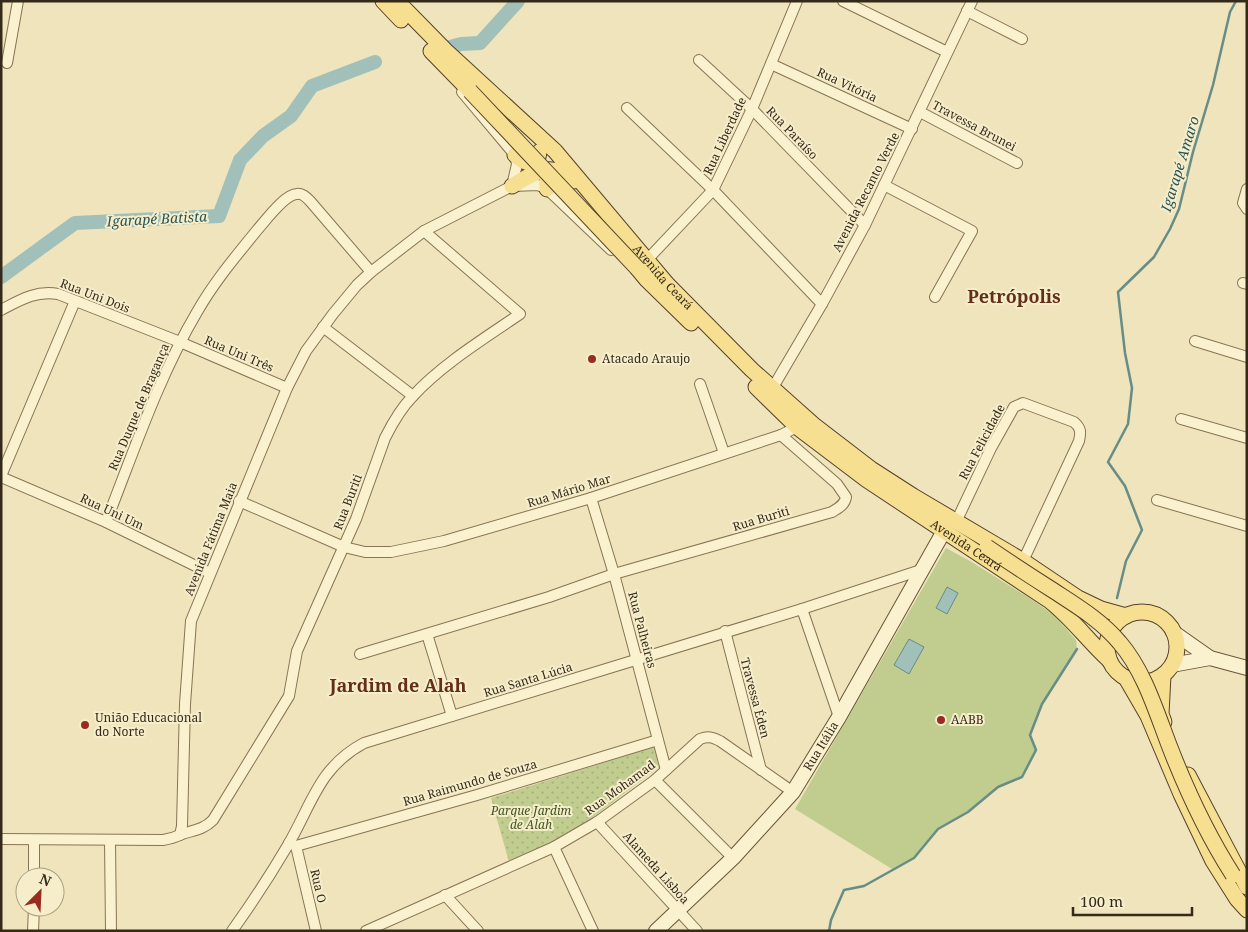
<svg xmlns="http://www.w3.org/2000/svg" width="1248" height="932" font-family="'Noto Serif',serif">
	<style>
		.green { fill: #c0cd8f }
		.park { fill: url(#park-dots) }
		.water { fill: #a0c0b9; stroke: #678d87 }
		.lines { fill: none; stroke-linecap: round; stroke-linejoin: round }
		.stream { stroke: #678d87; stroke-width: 2.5 }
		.river { stroke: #a0c0b9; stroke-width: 14 }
		.street-casing { stroke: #877455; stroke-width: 12 }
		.secondary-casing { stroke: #685538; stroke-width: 16 }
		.primary-casing { stroke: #54412a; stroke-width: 17 }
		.street { stroke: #faf1ce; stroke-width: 10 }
		.secondary { stroke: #faf1ce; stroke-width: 14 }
		.primary { stroke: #f6df90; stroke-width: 15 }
		.primary-bridge-casing { stroke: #54412a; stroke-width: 17; stroke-linecap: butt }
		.primary-bridge { stroke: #f6df90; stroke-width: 15 }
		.poi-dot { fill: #982c22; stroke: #f6eecb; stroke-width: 2 }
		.labels { text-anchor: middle; stroke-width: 4; stroke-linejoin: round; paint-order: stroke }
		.street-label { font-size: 12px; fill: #352a1a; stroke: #f6eecb }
		.poi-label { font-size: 12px; fill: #352a1a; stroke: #f6eecb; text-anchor: start }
		.park-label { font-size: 12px; font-style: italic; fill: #415320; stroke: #f6eecb }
		.water-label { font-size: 14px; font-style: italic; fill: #295556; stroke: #f6eecb }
		.district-label { font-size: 18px; font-weight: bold; fill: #632f18; stroke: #f6eecb }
	</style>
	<defs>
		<pattern id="park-dots" width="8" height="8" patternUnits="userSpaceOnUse" patternTransform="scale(1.25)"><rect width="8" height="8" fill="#c0cd8f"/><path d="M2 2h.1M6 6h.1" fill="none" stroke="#a6b07b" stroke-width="1.8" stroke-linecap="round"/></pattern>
	</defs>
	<rect width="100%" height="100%" fill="#efe4bb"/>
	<path class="green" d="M946 548 970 561 1034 601 1054 615 1076 640 1077 649 1042 704 1030 735 1036 750 1022 777 998 787 968 812 938 829 914 858 892 869 795 809Z"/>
	<path class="park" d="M654 747 659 767 588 821 551 845 509 862 491 798Z"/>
	<g class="water">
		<path d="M947 587 958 593 947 614 936 608Z"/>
		<path d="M909 639 924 647 909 674 894 665Z"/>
	</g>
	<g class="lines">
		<g class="stream">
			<path d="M1117 598 1126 561 1142 530 1125 486 1108 462 1128 424 1132 388 1125 353 1118 292 1154 257 1170 229 1179 209 1193 152 1213 85 1230 12 1236 1"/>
			<path d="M829 931 831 920 844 890 864 886 914 858 938 829 968 812 998 787 1022 777 1036 750 1030 735 1042 704 1077 649"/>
		</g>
		<g class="river">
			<path d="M443 49 461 44 480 43 518 1"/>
			<path d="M1 277 75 223 219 216 240 160 263 136 291 116 312 86 375 62"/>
		</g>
		<g class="street-casing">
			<g id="street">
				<path d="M843 1 947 52"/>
				<path d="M967 11 1022 39"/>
				<path d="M699 60 752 109 865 225"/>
				<path d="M7 63 18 1"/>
				<path d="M771 64 912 129"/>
				<path d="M462 92 515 155 517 164 512 186"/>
				<path d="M627 108 713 190 822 304"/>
				<path d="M920 112 1017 163"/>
				<path d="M884 185 972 231 935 297"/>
				<path d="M1247 189 1243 203 1247 209"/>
				<path d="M646 261 713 190 752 109 797 1"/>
				<path d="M1243 283 1247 284"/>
				<path d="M1 310C20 300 36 290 58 294L180 342 287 388"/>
				<path d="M323 327 413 396"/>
				<path d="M1195 341 1247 357"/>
				<path d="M700 384 724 453"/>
				<path d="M772 389 822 304 865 225 972 1"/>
				<path d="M1181 419 1247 438"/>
				<path d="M1 476 75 301"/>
				<path d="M1 477 106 522 210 573"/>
				<path d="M591 498 614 574 666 770"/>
				<path d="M1157 500 1247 526"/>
				<path d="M239 501 344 547 365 552H391L444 541 591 498 781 435 797 427"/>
				<path d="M106 522C134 451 158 378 197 312 214 282 236 256 258 229 266 220 285 194 297 194 302 193 306 197 310 201L371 272"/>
				<path d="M956 522 991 448 1014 407 1023 403 1074 422C1081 428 1081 432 1079 441L1023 561"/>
				<path d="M802 609 839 717"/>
				<path d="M725 631 761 770"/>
				<path d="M427 634 452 716"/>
				<path d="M360 654 549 597 614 574 832 512C838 508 845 505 846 497L837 484 781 435"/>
				<path d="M655 780 733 858"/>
				<path d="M597 822 697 931"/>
				<path d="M180 835 182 826 185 704 191 621 287 388 306 351 333 314 357 285 371 272 424 231 512 186 538 185 547 189 611 250"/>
				<path d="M1 839 163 840C170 839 176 837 182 834 194 830 203 830 213 820L289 696 297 651 356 519 385 438C392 424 401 408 413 396 441 365 485 338 520 314L424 231"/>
				<path d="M110 840 111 931"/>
				<path d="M289 843 296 846 477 795 658 740"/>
				<path d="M296 846 316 931"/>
				<path d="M554 847 593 931"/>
				<path d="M34 877V841"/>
				<path d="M445 895 478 931"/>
				<path d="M33 931 34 907"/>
				<path d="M232 931C252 903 271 874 288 845 312 804 319 767 364 743L802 609 921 570"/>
				<path d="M366 931 554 847 597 822 655 780 700 739C708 736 712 737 720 741L793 792"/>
			</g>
		</g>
		<g class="secondary-casing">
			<g id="secondary">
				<path d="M1173 632 1210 658 1247 668"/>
				<path d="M1172 665 1210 658"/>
				<path id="s1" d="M656 931 733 858 793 792 839 717 944 531"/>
			</g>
		</g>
		<g class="primary-casing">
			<g id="primary">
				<path d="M383 1 401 20"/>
				<path id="s2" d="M397 1 446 51 555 151 667 284 752 370 815 426 871 469 913 496 1023 561 1078 598 1101 609 1126 616"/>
				<path d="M431 51 470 91"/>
				<path d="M515 155 523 161 531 164 538 157 539 152"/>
				<path d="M512 186C535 172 551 160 574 181"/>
				<path d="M547 189V180L558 170"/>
				<path d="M638 269 647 280 691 323"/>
				<path id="s3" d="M756 387 797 427 867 480 1050 601C1072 618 1088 641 1109 660"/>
				<circle cx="1142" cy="647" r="35"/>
				<path d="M1163 675 1161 714 1164 722"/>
				<path d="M1126 678 1148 716 1181 794 1213 861 1237 899 1247 910"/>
				<path d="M1188 775 1247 887"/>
			</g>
		</g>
		<use href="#street" class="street"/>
		<use href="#secondary" class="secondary"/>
		<use href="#primary" class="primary"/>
		<g class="primary-bridge-casing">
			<g id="primary-bridge">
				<path d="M470 91 638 269"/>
				<path d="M987 547C1009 562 1032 577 1054 591 1077 606 1102 621 1120 643 1144 671 1156 711 1169 745 1186 789 1208 836 1233 875"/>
			</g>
		</g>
		<use href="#primary-bridge" class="primary-bridge"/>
	</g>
	<g class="poi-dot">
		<circle cx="592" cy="359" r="5"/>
		<circle cx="941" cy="720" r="5"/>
		<circle cx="85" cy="725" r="5"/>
	</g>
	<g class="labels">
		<g class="street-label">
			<text transform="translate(847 85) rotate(25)" y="4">Rua Vitória</text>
			<text transform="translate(974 126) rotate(28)" y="4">Travessa Brunei</text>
			<text transform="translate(792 133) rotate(46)" y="4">Rua Paraíso</text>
			<text transform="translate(725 136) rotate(-65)" y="4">Rua Liberdade</text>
			<text transform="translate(866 192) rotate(-63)" y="4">Avenida Recanto Verde</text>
			<text dy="4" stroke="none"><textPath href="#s2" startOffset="384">Avenida Ceará</textPath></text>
			<text transform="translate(95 296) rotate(21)" y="4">Rua Uni Dois</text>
			<text transform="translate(239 354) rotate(23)" y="4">Rua Uni Três</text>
			<text transform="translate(139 407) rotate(-67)" y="4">Rua Duque de Bragança</text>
			<text transform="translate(982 442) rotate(-62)" y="4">Rua Felicidade</text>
			<text transform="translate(569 491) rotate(-17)" y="4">Rua Mário Mar</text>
			<text transform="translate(348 502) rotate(-69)" y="4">Rua Buriti</text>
			<text transform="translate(112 512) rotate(25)" y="4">Rua Uni Um</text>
			<text transform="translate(761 519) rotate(-17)" y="4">Rua Buriti</text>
			<text transform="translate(211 539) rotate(-68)" y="4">Avenida Fátima Maia</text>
			<text dy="4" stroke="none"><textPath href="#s3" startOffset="264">Avenida Ceará</textPath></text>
			<text transform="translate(642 630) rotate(75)" y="4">Rua Palheiras</text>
			<text transform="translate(528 680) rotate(-17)" y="4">Rua Santa Lúcia</text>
			<text transform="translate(755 698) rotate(75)" y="4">Travessa Éden</text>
			<text dy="4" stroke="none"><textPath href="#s1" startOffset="249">Rua Itália</textPath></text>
			<text transform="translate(470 783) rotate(-16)" y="4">Rua Raimundo de Souza</text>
			<text transform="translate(620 788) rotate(-36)" y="4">Rua Mohamad</text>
			<text transform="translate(656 868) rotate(48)" y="4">Alameda Lisboa</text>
			<text transform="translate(318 886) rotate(77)" y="4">Rua O</text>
		</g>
		<g class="poi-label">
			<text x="602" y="363">Atacado Araujo</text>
			<text x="95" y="722">União Educacional<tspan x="95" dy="14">do Norte</tspan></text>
			<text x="951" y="724">AABB</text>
		</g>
		<g class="park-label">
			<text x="531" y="815">Parque Jardim<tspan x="531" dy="14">de Alah</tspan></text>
		</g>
		<g class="water-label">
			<text transform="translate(1180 164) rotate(-73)" y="5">Igarapé Amaro</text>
			<text transform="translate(157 219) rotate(-3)" y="5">Igarapé Batista</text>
		</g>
		<g class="district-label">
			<text x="1014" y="303">Petrópolis</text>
			<text x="398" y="692">Jardim de Alah</text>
		</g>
	</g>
	<rect width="1248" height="932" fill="none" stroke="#352a1a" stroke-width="5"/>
	<g transform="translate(40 892) rotate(24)"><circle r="24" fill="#f6eecb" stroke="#a9a084"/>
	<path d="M0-4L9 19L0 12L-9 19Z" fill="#982c22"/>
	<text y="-8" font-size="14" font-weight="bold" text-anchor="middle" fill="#352a1a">N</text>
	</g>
	<path d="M1073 907v8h119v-8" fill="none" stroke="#352a1a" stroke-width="2.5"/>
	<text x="1080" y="907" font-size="15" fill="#352a1a" stroke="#f6eecb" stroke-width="4" paint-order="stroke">100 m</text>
</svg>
